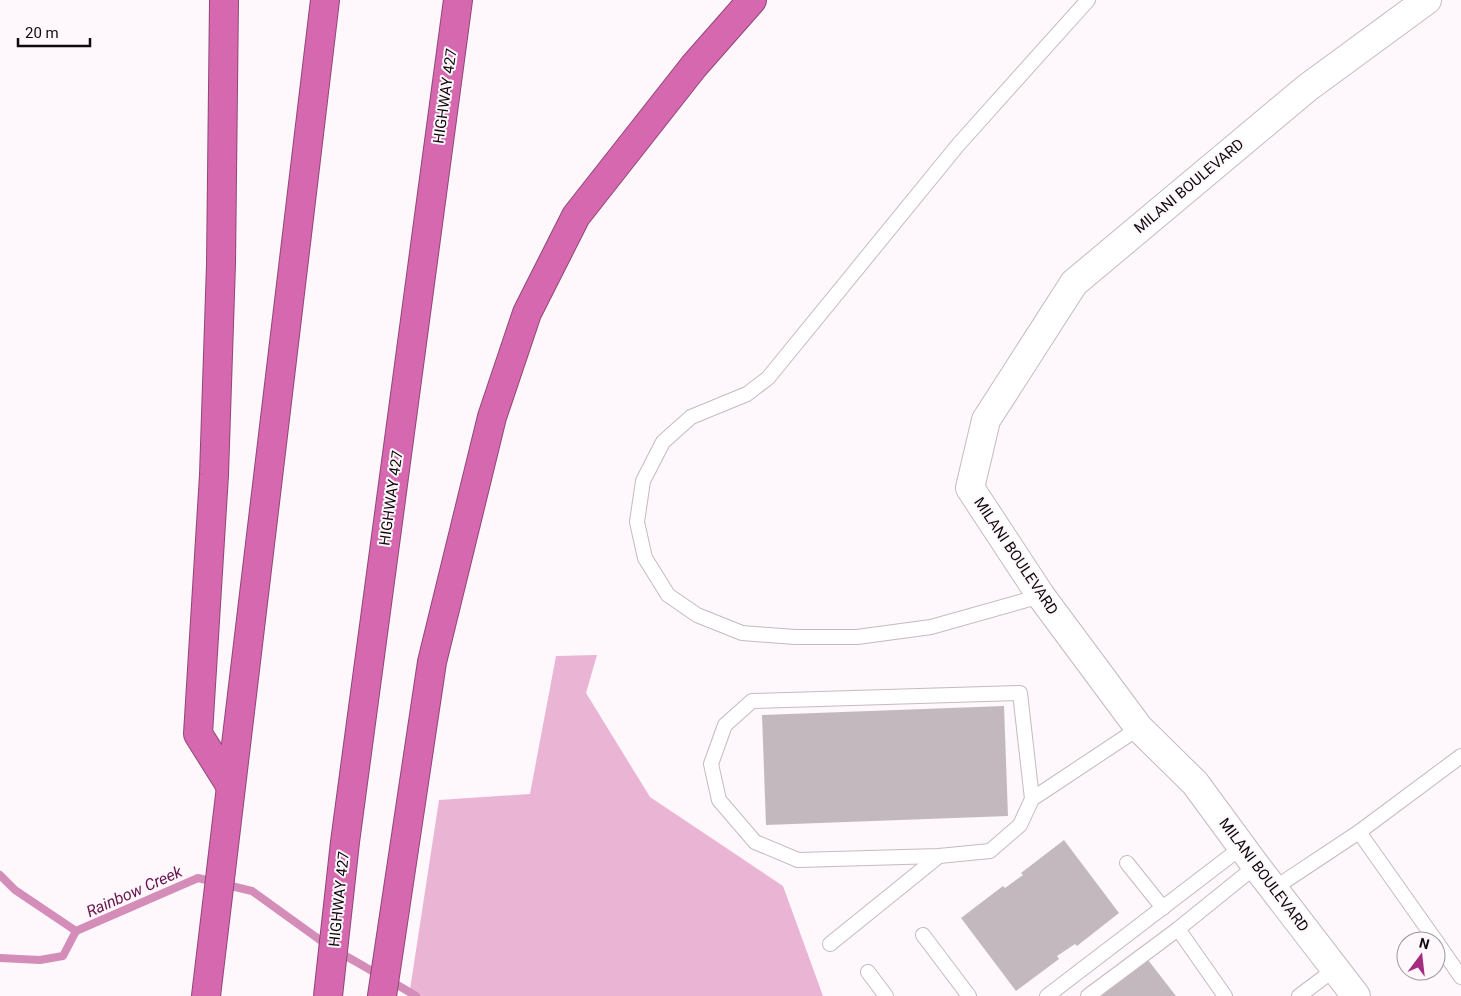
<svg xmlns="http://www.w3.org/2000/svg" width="1461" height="996" font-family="Roboto,sans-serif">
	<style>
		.green { fill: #eab5d4 }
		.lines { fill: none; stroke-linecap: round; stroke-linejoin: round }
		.stream { stroke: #d48cb8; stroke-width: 8 }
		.building { fill: #c3b8be }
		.lane-casing { stroke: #c5bac0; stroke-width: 16 }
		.street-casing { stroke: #c5bac0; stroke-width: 30 }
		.highway-casing { stroke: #904777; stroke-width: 30 }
		.lane { stroke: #fff; stroke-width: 14 }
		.street { stroke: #fff; stroke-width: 28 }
		.highway { stroke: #d668b0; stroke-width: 28 }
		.labels { text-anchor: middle; stroke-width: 4; stroke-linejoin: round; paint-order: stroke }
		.street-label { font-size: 15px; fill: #0f0b0d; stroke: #fef7fb }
		.water-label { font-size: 16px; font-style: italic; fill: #681450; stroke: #fef7fb }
	</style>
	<rect width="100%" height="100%" fill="#fef7fb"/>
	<path class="green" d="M597 655 586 693 650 797 783 886 823 996H409L439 800 530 794 556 656Z"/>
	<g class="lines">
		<g class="stream">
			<path d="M0 875 15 890 76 931"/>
			<path d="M76 931 198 878 252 891 327 945"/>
			<path d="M339 952 379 975"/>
			<path d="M0 958 40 960 63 956 76 931"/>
			<path d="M389 980 416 996"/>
		</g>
	</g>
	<g class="building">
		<path d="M1004 706 1008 816 766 825 762 715Z"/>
		<path d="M1064 840 1119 913 1077 946 1075 944 1057 956 1059 959 1016 991 961 918 1003 886 1005 888 1023 875 1021 873Z"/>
		<path d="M1148 960 1176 996H1101Z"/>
	</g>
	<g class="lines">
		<g class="lane-casing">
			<g id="lane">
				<path d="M1041 596 931 627 857 637H795L742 633 697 615 668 595 645 558 637 522 643 481 663 442 691 417 747 394 768 378 958 145 1088 0"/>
				<path d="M1032 799 1020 825 990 851 939 856 798 860 755 842 719 800 711 764 725 725 752 701 1020 693 1032 799 1139 728"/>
				<path d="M1359 832 1436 941"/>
				<path d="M1127 863 1163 908"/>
				<path d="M1273 889 1359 832 1461 756"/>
				<path d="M923 935 969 996"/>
				<path d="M1436 941 1461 977"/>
				<path d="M830 944 939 856"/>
				<path d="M868 972 886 996"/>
				<path d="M1047 996 1242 847"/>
				<path d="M1088 996 1178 929"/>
				<path d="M1225 996 1178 929 1256 866"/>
				<path d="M1299 996 1335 969"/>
			</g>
		</g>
		<g class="street-casing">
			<path id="street" d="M1356 996 1256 866 1195 783 1139 728 1041 596 970 488 986 420 1074 283 1307 88 1427 0"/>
		</g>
		<g class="highway-casing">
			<g id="highway">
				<path d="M224 0 221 264 214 475 198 734 230 785"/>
				<path d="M206 996 325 0"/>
				<path d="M328 996 345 842 458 0"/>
				<path d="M382 996 432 662 492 417 527 313 576 216 694 66 752 0"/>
			</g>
		</g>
		<use href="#lane" class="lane"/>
		<use href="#street" class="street"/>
		<use href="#highway" class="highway"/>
	</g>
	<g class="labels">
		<g class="street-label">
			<text transform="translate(445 96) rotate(-82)" y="5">HIGHWAY 427</text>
			<text transform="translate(1189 186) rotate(-40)" y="5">MILANI BOULEVARD</text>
			<text transform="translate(391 498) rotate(-82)" y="5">HIGHWAY 427</text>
			<text transform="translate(1016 556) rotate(56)" y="5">MILANI BOULEVARD</text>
			<text transform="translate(1264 875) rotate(53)" y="5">MILANI BOULEVARD</text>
			<text transform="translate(339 899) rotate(-84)" y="5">HIGHWAY 427</text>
		</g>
		<g class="water-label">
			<text transform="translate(134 891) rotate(-24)" y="6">Rainbow Creek</text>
		</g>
	</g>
	<g transform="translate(1421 956) rotate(15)"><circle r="24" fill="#fef7fb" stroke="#9e999c"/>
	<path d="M0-4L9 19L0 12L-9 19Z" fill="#a52c81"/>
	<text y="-8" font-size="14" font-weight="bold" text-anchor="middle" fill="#0f0b0d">N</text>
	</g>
	<path d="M18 38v8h72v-8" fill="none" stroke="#0f0b0d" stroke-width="2.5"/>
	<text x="25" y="38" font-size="15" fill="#0f0b0d" stroke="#fef7fb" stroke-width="4" paint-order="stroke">20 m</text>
</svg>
